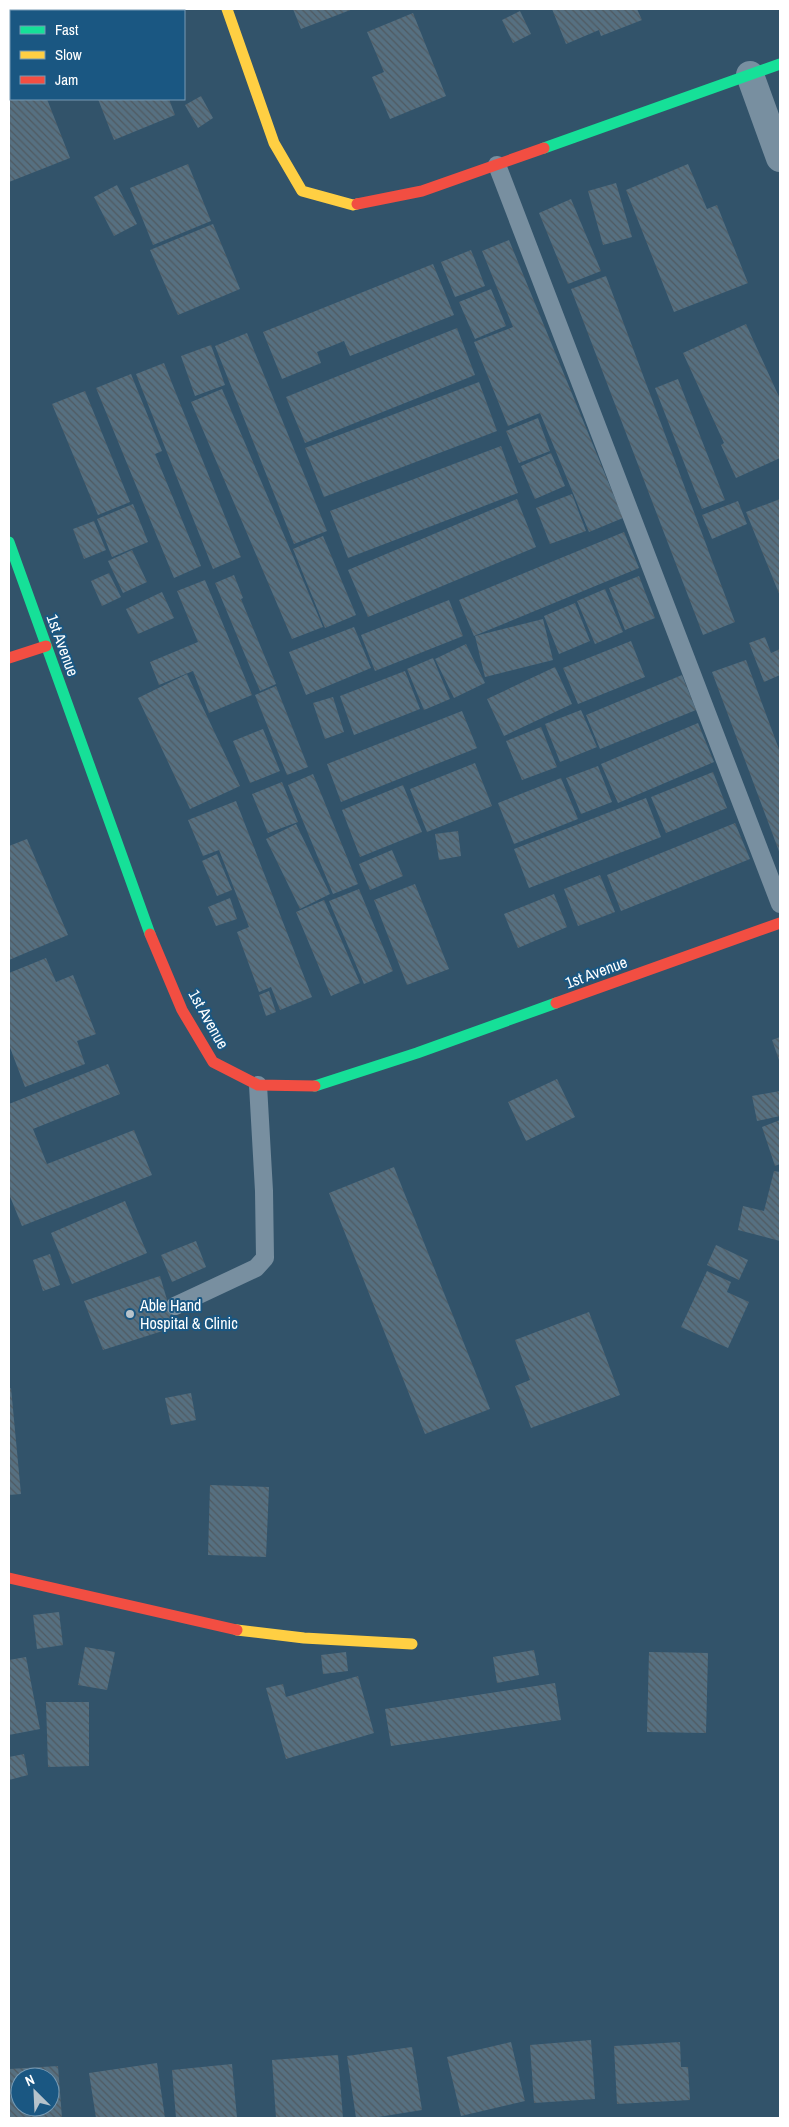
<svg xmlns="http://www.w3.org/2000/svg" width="789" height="2127" font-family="'Archivo Narrow',sans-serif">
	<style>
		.building { fill: url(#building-back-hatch); fill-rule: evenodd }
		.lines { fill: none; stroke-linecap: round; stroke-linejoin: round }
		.lane { stroke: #788fa0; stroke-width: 18 }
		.street { stroke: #788fa0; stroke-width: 28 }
		.fast { stroke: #16e098; stroke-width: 11 }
		.slow { stroke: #ffcf43; stroke-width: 11 }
		.jam { stroke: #f24e42; stroke-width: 11 }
		.poi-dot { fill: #b7c3cb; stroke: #1a5782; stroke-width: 2 }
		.labels { text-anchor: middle; stroke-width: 4; stroke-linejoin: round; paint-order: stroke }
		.street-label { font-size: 16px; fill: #fff; stroke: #1a5782 }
		.poi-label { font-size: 16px; fill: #fff; stroke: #1a5782; text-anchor: start }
	</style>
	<defs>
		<pattern id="building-back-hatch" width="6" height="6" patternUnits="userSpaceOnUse" patternTransform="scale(1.25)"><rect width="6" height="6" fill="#567081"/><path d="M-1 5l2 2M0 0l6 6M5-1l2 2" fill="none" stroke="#505a61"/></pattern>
	</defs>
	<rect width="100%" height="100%" fill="#32536a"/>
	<g class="building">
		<path d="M87 9H136L137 11H81Z"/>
		<path d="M293 9H353L301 29Z"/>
		<path d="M552 9H637L642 20 601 36 599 30 566 44Z"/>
		<path d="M520 11 531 34 513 43 502 20Z"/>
		<path d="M413 13 446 96 390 119 372 77 384 72 367 32Z"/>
		<path d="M11 33V99H47L70 158 9 182V34Z"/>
		<path d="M201 96 213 118 198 128 185 105Z"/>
		<path d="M98 99H169L175 115 114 140Z"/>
		<path d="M188 164 211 221 153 245 130 188Z"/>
		<path d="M688 164 707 209 717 205 748 283 674 312 626 190Z"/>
		<path d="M616 183 632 237 603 245 588 191Z"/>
		<path d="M117 185 137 224 114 236 94 197Z"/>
		<path d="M571 199 601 271 568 284 539 213Z"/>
		<path d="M213 224 240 289 178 315 150 250Z"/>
		<path d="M509 240 623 518 589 532 540 413 508 426 474 342 513 327 482 251Z"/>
		<path d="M471 250 485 286 455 297 441 262Z"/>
		<path d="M433 264 454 315 350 356 344 341 317 352 321 363 282 379 263 332Z"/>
		<path d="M606 276 735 622 703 635 571 289Z"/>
		<path d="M491 289 506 326 475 339 459 302Z"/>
		<path d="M746 324 780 399V458L736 478 721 445 724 443 683 353Z"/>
		<path d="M457 328 475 375 305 443 286 397Z"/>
		<path d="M247 333 327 531 294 544 215 346Z"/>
		<path d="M211 345 225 385 195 396 181 356Z"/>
		<path d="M164 363 241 557 213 569 136 374Z"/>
		<path d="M131 374 162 451 155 454 201 566 174 578 96 388Z"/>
		<path d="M678 379 725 500 702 509 655 388Z"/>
		<path d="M479 382 497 431 324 497 305 448Z"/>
		<path d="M222 389 323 627 292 639 191 402Z"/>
		<path d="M85 391 130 502 98 515 52 404Z"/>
		<path d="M538 418 550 451 519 463 506 431Z"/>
		<path d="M501 446 518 493 348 558 330 511Z"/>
		<path d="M551 453 565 486 535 499 521 466Z"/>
		<path d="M572 494 586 531 550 544 536 508Z"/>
		<path d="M517 499 536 547 368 617 348 570Z"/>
		<path d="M780 499V596L746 512Z"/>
		<path d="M738 501 747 524 712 539 702 515Z"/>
		<path d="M133 504 148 542 112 557 97 519Z"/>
		<path d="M94 521 106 550 84 559 73 529Z"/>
		<path d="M624 532 639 568 474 636 459 600Z"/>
		<path d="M323 536 356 615 325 628 293 549Z"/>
		<path d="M132 550 147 582 123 593 108 561Z"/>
		<path d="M109 573 121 597 102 606 91 581Z"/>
		<path d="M234 575 243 598 241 599 276 684 260 691 215 583Z"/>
		<path d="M639 576 655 618 625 630 609 588Z"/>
		<path d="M205 580 252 695 209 713 193 671 159 685 150 662 198 642 177 591Z"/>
		<path d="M605 589 623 632 595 644 577 601Z"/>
		<path d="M162 592 174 618 138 634 126 609Z"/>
		<path d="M449 600 463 636 375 671 361 635Z"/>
		<path d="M575 603 590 641 559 654 544 616Z"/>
		<path d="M543 619 553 660 485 677 475 636Z"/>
		<path d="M354 627 371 668 306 695 289 652Z"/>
		<path d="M765 637 771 653 780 649V675L764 682 749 643Z"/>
		<path d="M631 641 645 677 578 704 563 668Z"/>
		<path d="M466 644 485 683 454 698 435 659Z"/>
		<path d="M433 658 450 699 424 710 407 669Z"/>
		<path d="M746 660 780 752V854L712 672Z"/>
		<path d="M555 667 572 704 504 736 487 699Z"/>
		<path d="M405 671 420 709 354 735 340 696Z"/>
		<path d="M187 674 240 786 190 809 138 698Z"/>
		<path d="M682 675 696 710 600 749 586 715Z"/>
		<path d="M276 686 308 767 287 775 255 695Z"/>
		<path d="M333 697 344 732 325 739 313 703Z"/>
		<path d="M581 710 597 747 560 762 545 724Z"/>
		<path d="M462 711 477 748 341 802 327 764Z"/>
		<path d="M698 723 714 762 618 803 601 764Z"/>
		<path d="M541 727 557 767 522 780 506 741Z"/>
		<path d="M263 729 280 771 250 783 233 741Z"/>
		<path d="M475 763 492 806 427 832 410 789Z"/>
		<path d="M598 766 612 802 581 814 566 778Z"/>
		<path d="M713 772 727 808 666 833 651 797Z"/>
		<path d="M313 774 358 884 333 894 288 785Z"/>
		<path d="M561 778 578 819 514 844 498 803Z"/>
		<path d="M282 782 298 822 268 833 252 794Z"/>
		<path d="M403 785 422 832 360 857 342 810Z"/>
		<path d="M646 798 661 837 529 888 514 849Z"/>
		<path d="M236 801 312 997 280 1010 271 987 259 992 237 932 249 927 219 850 203 856 188 820Z"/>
		<path d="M735 823 750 859 621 911 607 875Z"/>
		<path d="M296 824 330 894 300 909 266 839Z"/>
		<path d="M458 831 461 856 439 860 435 834Z"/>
		<path d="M27 839 68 935 9 960V846Z"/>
		<path d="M392 850 403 876 370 890 359 864Z"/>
		<path d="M217 854 232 890 217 896 202 861Z"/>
		<path d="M600 875 615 912 578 926 564 889Z"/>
		<path d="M415 884 449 969 407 985 374 900Z"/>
		<path d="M359 889 393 971 364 984 329 901Z"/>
		<path d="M554 894 567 927 518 948 504 914Z"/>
		<path d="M230 898 237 919 216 926 208 907Z"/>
		<path d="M324 900 360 983 331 996 296 912Z"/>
		<path d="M46 958 56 982 73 975 96 1034 77 1041 85 1064 25 1087 9 1045V973Z"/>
		<path d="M269 991 276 1012 266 1016 259 995Z"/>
		<path d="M780 1037V1063L772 1040Z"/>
		<path d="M108 1064 120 1094 33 1129 47 1164 134 1130 152 1175 22 1226 9 1194V1104Z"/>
		<path d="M557 1079 575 1117 526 1141 508 1102Z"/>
		<path d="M780 1091V1116L757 1121 752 1096Z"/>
		<path d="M780 1120V1164L775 1166 762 1127Z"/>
		<path d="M394 1167 490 1409 425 1434 329 1193Z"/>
		<path d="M774 1171 780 1172V1241L738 1230 743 1206 764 1211Z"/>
		<path d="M125 1201 147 1253 72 1284 51 1233Z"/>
		<path d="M196 1241 206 1267 172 1282 161 1255Z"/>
		<path d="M716 1245 748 1260 739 1280 707 1265Z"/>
		<path d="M50 1254 60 1285 43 1291 33 1260Z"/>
		<path d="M707 1271 731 1282 727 1292 749 1302 728 1348 681 1327Z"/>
		<path d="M160 1276 175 1327 103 1350 84 1301Z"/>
		<path d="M589 1312 620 1395 531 1428 515 1386 530 1380 515 1340Z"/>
		<path d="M11 1388 21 1494 9 1495V1389Z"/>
		<path d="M191 1393 196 1420 171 1425 165 1398Z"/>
		<path d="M210 1485 269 1487 266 1557 208 1555Z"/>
		<path d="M59 1612 63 1645 37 1649 33 1615Z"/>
		<path d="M85 1647 115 1652 107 1690 78 1685Z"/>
		<path d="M534 1650 539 1675 497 1683 493 1657Z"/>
		<path d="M346 1652 348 1671 323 1674 321 1655Z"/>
		<path d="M649 1652 708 1653 706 1733 647 1732Z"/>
		<path d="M26 1657 40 1729 9 1735V1660Z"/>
		<path d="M358 1676 374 1733 286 1759 266 1688 283 1684 286 1697Z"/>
		<path d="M555 1683 561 1720 391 1746 385 1709Z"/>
		<path d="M46 1702H89V1766L48 1767Z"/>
		<path d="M24 1754 28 1775 9 1780V1757Z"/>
		<path d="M591 2040 595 2099 534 2103 530 2045Z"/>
		<path d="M511 2042 525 2101 461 2116 447 2057Z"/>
		<path d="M680 2042 681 2067H688L690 2100 617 2104 614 2046Z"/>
		<path d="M412 2047 422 2110 372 2118H356L347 2056Z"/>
		<path d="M338 2055 343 2118H276L272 2060Z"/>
		<path d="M157 2063 165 2118H96L89 2073Z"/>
		<path d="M232 2064 237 2118H176L172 2070Z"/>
		<path d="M58 2066 62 2118H9V2069ZM20 2077H50V2107H20Z"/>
	</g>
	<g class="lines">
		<g class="lane">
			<path d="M497 165 780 904"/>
			<path d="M175 1306 256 1268 265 1258 264 1191 258 1085"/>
		</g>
		<path class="street" d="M750 75 780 158"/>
		<g class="fast">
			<path d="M544 148 780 64"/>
			<path d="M9 542 150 934"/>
			<path d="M315 1086 417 1053 556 1003"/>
		</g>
		<g class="slow">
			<path d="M227 9 274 143 302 191 353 205 357 204"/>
			<path d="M237 1630 304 1638 412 1644"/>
		</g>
		<g class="jam">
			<path d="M357 204 422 191 544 148"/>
			<path d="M9 658 46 646"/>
			<path d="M150 934 182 1010 213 1062 258 1085 315 1086"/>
			<path d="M556 1003 780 923"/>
			<path d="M9 1578 237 1630"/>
		</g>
	</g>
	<circle class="poi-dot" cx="130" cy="1314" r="5"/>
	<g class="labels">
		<g class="street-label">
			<text transform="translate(63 645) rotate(70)" y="6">1st Avenue</text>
			<text transform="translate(596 972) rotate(-20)" y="6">1st Avenue</text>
			<text transform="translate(209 1019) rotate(61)" y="6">1st Avenue</text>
		</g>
		<g class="poi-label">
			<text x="140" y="1311">Able Hand<tspan x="140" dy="18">Hospital &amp; Clinic</tspan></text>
		</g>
	</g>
	<rect width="789" height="2127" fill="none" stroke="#ffffff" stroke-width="20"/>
	<rect x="10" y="10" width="175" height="90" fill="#1a5782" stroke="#769ab4"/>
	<rect x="20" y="26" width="25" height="8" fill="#16e098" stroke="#769ab4"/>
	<text x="55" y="35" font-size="15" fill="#ffffff">Fast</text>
	<rect x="20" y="51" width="25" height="8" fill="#ffcf43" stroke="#769ab4"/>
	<text x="55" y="60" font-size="15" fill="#ffffff">Slow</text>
	<rect x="20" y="76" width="25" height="8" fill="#f24e42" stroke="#769ab4"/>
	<text x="55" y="85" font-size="15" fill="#ffffff">Jam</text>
	<g transform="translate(35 2092) rotate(336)"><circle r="24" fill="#1a5782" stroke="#769ab4"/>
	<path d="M0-4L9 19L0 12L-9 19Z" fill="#b7c3cb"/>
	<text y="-8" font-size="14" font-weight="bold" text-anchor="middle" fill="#ffffff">N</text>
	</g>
</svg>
